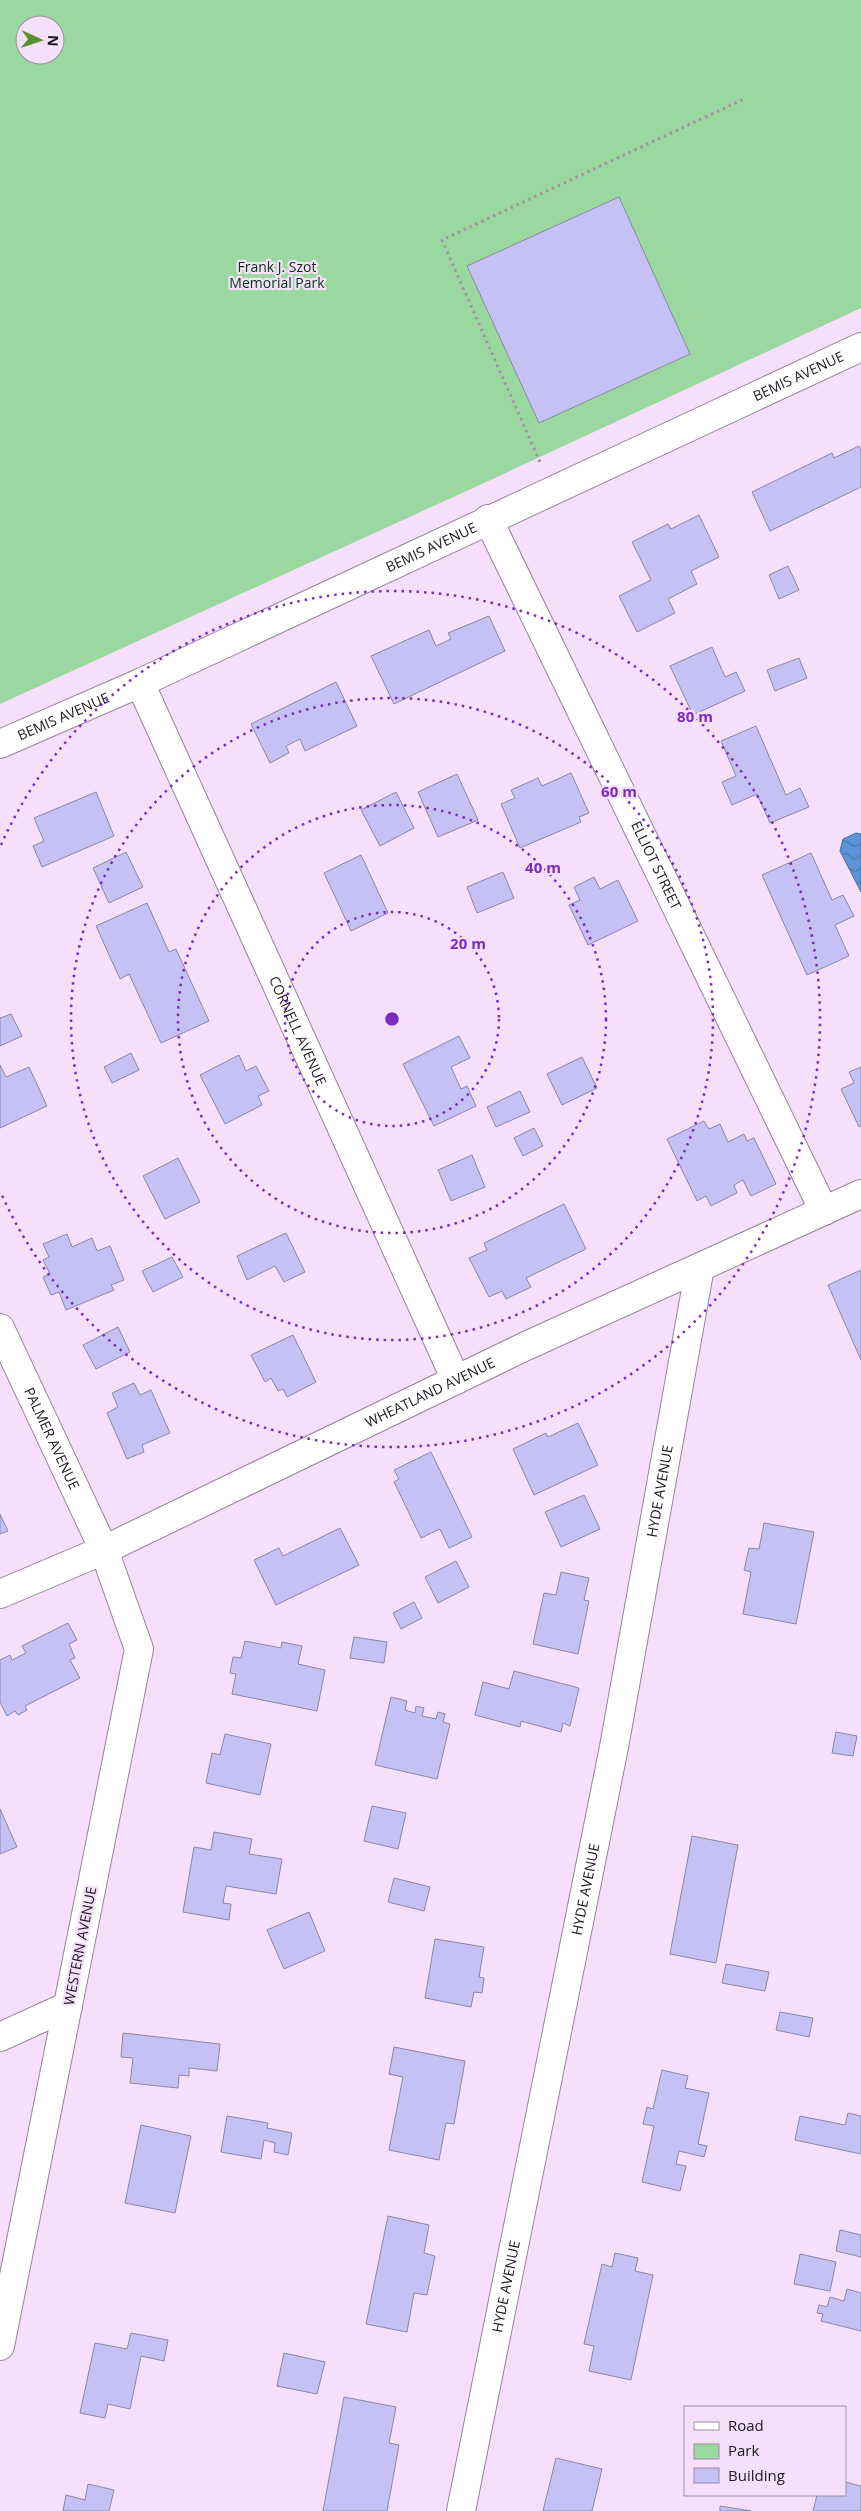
<svg xmlns="http://www.w3.org/2000/svg" width="861" height="2511" font-family="'Open Sans',sans-serif">
	<style>
		.green { fill: #9bd89f; fill-rule: evenodd }
		.water { fill: url(#water-waves); stroke: #496ea1 }
		.building { fill: #c6c1f4; stroke: #8a87a5 }
		.lines { fill: none; stroke-linecap: round; stroke-linejoin: round }
		.minor-casing { stroke: #97839c; stroke-width: 30 }
		.path { stroke: #a392a7; stroke-width: 3; stroke-dasharray: 2.5 4; stroke-linecap: butt }
		.minor { stroke: #fff; stroke-width: 28 }
		.ring { fill: none; stroke: #7b2cbf; stroke-width: 2.5; stroke-dasharray: 2.5 5 }
		.labels { text-anchor: middle; stroke-width: 4.5; stroke-linejoin: round; paint-order: stroke }
		.park-label { font-size: 14px; fill: #00370c; stroke: #f5dffb }
		.street-label { font-size: 14px; fill: #1f1721; stroke: #f5dffb }
		.centre { fill: #7b2cbf; stroke: #f5dffb; stroke-width: 2.5 }
		.ring-label { font-size: 15px; text-anchor: middle; font-weight: bold; fill: #7b2cbf; stroke: #f5dffb; stroke-width: 4.5; stroke-linejoin: round; paint-order: stroke }
	</style>
	<defs>
		<pattern id="water-waves" width="16" height="10" patternUnits="userSpaceOnUse" patternTransform="scale(1.25)"><rect width="16" height="10" fill="#5b94d8"/><path d="M0 5q4-4 8 0t8 0" fill="none" stroke="#4b78af"/></pattern>
	</defs>
	<rect width="100%" height="100%" fill="#f5dffb"/>
	<path class="green" d="M0 0H861V308L484 483 0 704ZM25 25H55V55H25Z"/>
	<path class="water" d="M856 833 861 834V892L840 851 843 839Z"/>
	<g class="building">
		<path d="M619 197 690 354 539 423 467 266Z"/>
		<path d="M859 446 861 451V487L770 531 752 492 832 453 834 458Z"/>
		<path d="M699 515 719 557 691 571 697 584 668 599 675 613 637 632 619 596 651 580 632 542 668 524 671 529Z"/>
		<path d="M788 566 799 590 779 599 769 575Z"/>
		<path d="M489 616 505 651 394 704 371 656 429 630 436 646 451 639 448 633Z"/>
		<path d="M712 647 725 677 736 672 745 691 693 715 670 666Z"/>
		<path d="M799 658 807 678 775 691 767 670Z"/>
		<path d="M336 682 357 726 305 751 300 739 286 746 289 753 270 763 251 724Z"/>
		<path d="M756 726 786 795 800 788 809 807 770 823 757 794 732 805 722 782 736 776 721 741Z"/>
		<path d="M571 773 589 813 579 817 581 822 520 848 501 804 515 798 511 790 538 778 542 786Z"/>
		<path d="M457 774 478 820 438 837 418 792Z"/>
		<path d="M96 792 114 836 42 867 33 846 44 841 34 818Z"/>
		<path d="M396 792 414 828 380 846 361 810Z"/>
		<path d="M126 852 143 887 109 903 93 868Z"/>
		<path d="M811 853 832 900 843 895 854 916 835 925 849 956 807 975 762 875Z"/>
		<path d="M361 855 388 913 351 931 324 873Z"/>
		<path d="M503 872 514 898 477 913 467 887Z"/>
		<path d="M594 877 600 889 618 880 638 921 588 945 569 905 580 900 574 887Z"/>
		<path d="M147 903 169 952 176 949 209 1021 161 1043 129 974 120 979 96 926Z"/>
		<path d="M11 1014 22 1036 0 1046V1018Z"/>
		<path d="M459 1036 470 1058 451 1067 461 1089 467 1086 476 1106 434 1126 403 1064Z"/>
		<path d="M131 1053 139 1070 112 1083 104 1067Z"/>
		<path d="M239 1055 246 1071 256 1066 269 1091 258 1096 262 1105 225 1124 200 1075Z"/>
		<path d="M582 1057 597 1088 562 1105 547 1074Z"/>
		<path d="M0 1065 6 1077 29 1067 47 1106 0 1128Z"/>
		<path d="M861 1067V1126L859 1127 841 1089 854 1083 849 1072Z"/>
		<path d="M520 1091 530 1112 496 1127 487 1107Z"/>
		<path d="M704 1121 709 1129 720 1124 728 1142 744 1134 747 1141 754 1138 776 1184 751 1196 743 1180 734 1185 737 1193 711 1206 706 1196 697 1201 667 1139Z"/>
		<path d="M534 1128 543 1146 523 1156 514 1138Z"/>
		<path d="M472 1155 485 1187 451 1201 438 1170Z"/>
		<path d="M178 1158 200 1202 165 1219 143 1176Z"/>
		<path d="M564 1204 586 1249 526 1278 531 1287 506 1299 502 1291 489 1297 469 1258 487 1250 484 1243Z"/>
		<path d="M286 1233 305 1272 284 1282 275 1266 247 1280 237 1256Z"/>
		<path d="M67 1234 72 1247 92 1238 97 1251 110 1246 124 1280 111 1285 114 1290 66 1310 59 1292 51 1295 43 1277 50 1274 43 1260 49 1257 43 1244Z"/>
		<path d="M172 1257 183 1277 153 1292 142 1271Z"/>
		<path d="M861 1270V1360L828 1285Z"/>
		<path d="M118 1327 130 1352 96 1369 83 1345Z"/>
		<path d="M293 1335 316 1382 287 1397 283 1389 278 1391 271 1378 265 1382 251 1355Z"/>
		<path d="M134 1383 140 1395 151 1390 170 1433 142 1445 144 1452 127 1459 107 1413 118 1407 112 1393Z"/>
		<path d="M578 1423 598 1465 534 1495 513 1449 546 1433 548 1437Z"/>
		<path d="M431 1452 472 1537 449 1548 440 1529 421 1538 394 1482 399 1479 394 1470Z"/>
		<path d="M584 1495 600 1529 561 1547 545 1512Z"/>
		<path d="M0 1514 8 1531 0 1534Z"/>
		<path d="M764 1523 814 1532 796 1624 743 1614 751 1572 744 1570 749 1548 759 1549Z"/>
		<path d="M340 1528 359 1565 276 1605 254 1560 279 1548 283 1556Z"/>
		<path d="M456 1561 469 1587 438 1603 425 1577Z"/>
		<path d="M561 1572 589 1578 584 1600 589 1601 578 1654 533 1644 544 1593 556 1595Z"/>
		<path d="M414 1602 422 1618 401 1629 393 1613Z"/>
		<path d="M68 1623 77 1640 69 1644 75 1658 70 1660 80 1678 25 1706 27 1710 18 1715 15 1711 7 1716 0 1702V1660L10 1655 12 1660 26 1653 22 1646Z"/>
		<path d="M354 1637 387 1642 384 1663 350 1658Z"/>
		<path d="M245 1641 281 1648 282 1642 302 1646 298 1664 325 1670 317 1711 232 1694 236 1674 230 1673 233 1657 241 1658Z"/>
		<path d="M514 1671 579 1688 570 1726 563 1723 561 1732 521 1721 520 1727 475 1715 483 1682 509 1689Z"/>
		<path d="M391 1697 407 1701 405 1710 415 1713 416 1706 424 1708 422 1716 436 1719 438 1712 445 1714 443 1722 450 1724 437 1779 375 1765Z"/>
		<path d="M836 1732 857 1736 853 1756 832 1753Z"/>
		<path d="M225 1734 271 1744 260 1795 206 1783 212 1753 220 1755Z"/>
		<path d="M372 1806 406 1813 398 1849 364 1841Z"/>
		<path d="M0 1809 17 1847 0 1854Z"/>
		<path d="M214 1832 252 1839 249 1854 282 1859 276 1894 226 1886 223 1903 231 1904 229 1920 183 1912 194 1847 211 1850Z"/>
		<path d="M692 1836 738 1845 716 1963 670 1954Z"/>
		<path d="M394 1878 430 1887 424 1911 388 1902Z"/>
		<path d="M309 1912 325 1951 284 1969 267 1930Z"/>
		<path d="M435 1939 484 1947 479 1977 484 1978 482 1993 474 1992 471 2007 425 1998Z"/>
		<path d="M726 1964 769 1972 765 1991 722 1983Z"/>
		<path d="M780 2012 813 2018 809 2037 776 2030Z"/>
		<path d="M123 2033 220 2044 217 2071 189 2068V2076L179 2075 178 2088 130 2083 133 2058 121 2057Z"/>
		<path d="M394 2047 465 2061 454 2124 446 2123 439 2160 389 2150 403 2077 389 2074Z"/>
		<path d="M662 2070 688 2076 685 2088 709 2093 698 2144 707 2146 704 2157 679 2151 676 2164 686 2166 680 2191 642 2182 654 2126 643 2124 647 2107 653 2109Z"/>
		<path d="M848 2113 861 2116V2154L795 2140 800 2116 845 2125Z"/>
		<path d="M227 2116 268 2123 267 2128 292 2133 288 2155 274 2152 275 2143 264 2140 261 2159 221 2152Z"/>
		<path d="M141 2125 191 2136 175 2213 125 2203Z"/>
		<path d="M388 2216 429 2225 424 2253 435 2256 427 2295 414 2293 407 2332 366 2324Z"/>
		<path d="M840 2230 861 2235V2257L836 2251Z"/>
		<path d="M615 2253 638 2258 635 2271 653 2275 631 2380 589 2371 594 2346 584 2344 602 2264 612 2267Z"/>
		<path d="M800 2254 836 2262 830 2291 794 2284Z"/>
		<path d="M847 2289 861 2293V2331L821 2321 823 2314 817 2313 819 2305 827 2307 830 2297 844 2301Z"/>
		<path d="M131 2333 168 2340 164 2361 141 2356 130 2409 108 2404 105 2418 80 2413 95 2343 127 2349Z"/>
		<path d="M284 2353 325 2362 317 2394 277 2386Z"/>
		<path d="M344 2397 396 2407 389 2443 399 2445 387 2511H323Z"/>
		<path d="M556 2458 602 2469 592 2511H543Z"/>
		<path d="M845 2482 861 2486V2511H813L817 2495H845Z"/>
		<path d="M88 2484 114 2490 109 2511H63L66 2495 85 2500Z"/>
		<path d="M720 2506 751 2511H720Z"/>
	</g>
	<g class="lines">
		<g class="minor-casing">
			<g id="minor">
				<path id="s1" d="M488 519 824 1211"/>
				<path id="s2" d="M140 683 456 1380"/>
				<path id="s3" d="M0 744 140 683 861 347"/>
				<path id="s4" d="M0 1328 104 1550 139 1649 0 2346"/>
				<path id="s5" d="M0 1594 104 1550 526 1346 861 1194"/>
				<path d="M0 2037 68 2006"/>
				<path id="s6" d="M461 2511 614 1747 700 1267"/>
			</g>
		</g>
		<path class="path" d="M540 462 442 240 744 99"/>
		<use href="#minor" class="minor"/>
	</g>
	<g class="ring">
		<circle cx="392" cy="1019" r="107"/>
		<circle cx="392" cy="1019" r="214"/>
		<circle cx="392" cy="1019" r="321"/>
		<path d="M1 845A428 428 0 1 1 1 1193"/>
	</g>
	<g class="labels">
		<g class="park-label">
			<text x="277" y="272">Frank J. Szot<tspan x="277" dy="16">Memorial Park</tspan></text>
		</g>
		<g class="street-label">
			<text dy="5" stroke="none"><textPath href="#s3" startOffset="879">BEMIS AVENUE</textPath></text>
			<text dy="5" stroke="none"><textPath href="#s3" startOffset="474">BEMIS AVENUE</textPath></text>
			<text dy="5" stroke="none"><textPath href="#s3" startOffset="69">BEMIS AVENUE</textPath></text>
			<text dy="5" stroke="none"><textPath href="#s1" startOffset="385">ELLIOT STREET</textPath></text>
			<text dy="5" stroke="none"><textPath href="#s2" startOffset="382">CORNELL AVENUE</textPath></text>
			<text dy="5" stroke="none"><textPath href="#s5" startOffset="475">WHEATLAND AVENUE</textPath></text>
			<text dy="5" stroke="none"><textPath href="#s4" startOffset="122">PALMER AVENUE</textPath></text>
			<text dy="5" stroke="none"><textPath href="#s6" startOffset="1039">HYDE AVENUE</textPath></text>
			<text dy="5" stroke="none"><textPath href="#s6" startOffset="634">HYDE AVENUE</textPath></text>
			<text transform="translate(80 1946) rotate(-79)" y="5">WESTERN AVENUE</text>
			<text dy="5" stroke="none"><textPath href="#s6" startOffset="229">HYDE AVENUE</textPath></text>
		</g>
	</g>
	<circle cx="392" cy="1019" r="8" class="centre"/>
	<g class="ring-label">
		<text x="695" y="722">80 m</text>
		<text x="619" y="797">60 m</text>
		<text x="543" y="873">40 m</text>
		<text x="468" y="949">20 m</text>
	</g>
	<rect x="684" y="2406" width="162" height="90" fill="#f5dffb" stroke="#9f8fa4"/>
	<rect x="694" y="2422" width="25" height="8" fill="#ffffff" stroke="#9f8fa4"/>
	<text x="728" y="2431" font-size="15" fill="#1f1721">Road</text>
	<rect x="694" y="2444" width="25" height="15" fill="#9bd89f" stroke="#9f8fa4"/>
	<text x="728" y="2456" font-size="15" fill="#1f1721">Park</text>
	<rect x="694" y="2468" width="25" height="15" fill="#c6c1f4" stroke="#9f8fa4"/>
	<text x="728" y="2481" font-size="15" fill="#1f1721">Building</text>
	<g transform="translate(40 40) rotate(93)"><circle r="24" fill="#f5dffb" stroke="#9f8fa4"/>
	<path d="M0-4L9 19L0 12L-9 19Z" fill="#589230"/>
	<text y="-8" font-size="14" font-weight="bold" text-anchor="middle" fill="#1f1721">N</text>
	</g>
</svg>
